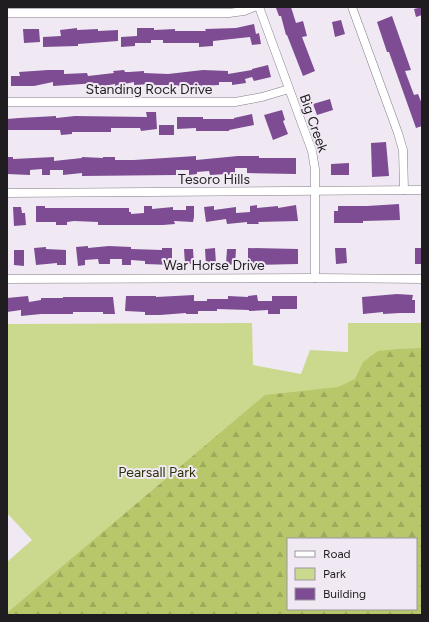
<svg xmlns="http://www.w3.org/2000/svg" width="429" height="622" font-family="Figtree,sans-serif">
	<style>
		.green { fill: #cbd98f; fill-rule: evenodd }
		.forest { fill: url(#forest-firs); fill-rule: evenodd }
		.building { fill: #7d4c93 }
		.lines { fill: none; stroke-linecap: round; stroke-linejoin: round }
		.minor-casing { stroke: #837d86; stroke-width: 9 }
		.minor { stroke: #fff; stroke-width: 8 }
		.labels { text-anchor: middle; stroke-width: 4; stroke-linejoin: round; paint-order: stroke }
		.street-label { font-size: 14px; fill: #1f1d20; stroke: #f0e9f3 }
		.park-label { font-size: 14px; fill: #2c3209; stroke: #f0e9f3 }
	</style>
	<defs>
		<pattern id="forest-firs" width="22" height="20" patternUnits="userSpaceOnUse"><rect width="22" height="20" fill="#b7c769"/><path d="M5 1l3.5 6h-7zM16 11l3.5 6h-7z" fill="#9daa5b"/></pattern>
	</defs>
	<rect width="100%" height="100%" fill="#f0e9f3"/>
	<path class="green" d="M252 323 253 365 301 374 310 350 348 352V323H422V615H7V562L32 540 7 513V324ZM288 539H416V609H288Z"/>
	<path class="forest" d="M422 348V615H7V613L265 395 338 387 355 379 363 362 378 351 398 349ZM288 539H416V609H288Z"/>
	<g class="building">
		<path d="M280 7H291L296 23 303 21 307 36 302 37 315 71 303 76 287 35H286L281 16H279L276 8Z"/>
		<path d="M422 7V15L416 17 414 9Z"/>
		<path d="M392 16 411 70 405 71 414 95 418 94 422 104V126L416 128 389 52H387L377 22Z"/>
		<path d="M341 20 345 34 335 37 332 22Z"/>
		<path d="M254 24 256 34 259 33 261 44 252 45 250 37 213 41V46L199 47V43H163V40H151V43H135V46L121 47V37L137 36V28H154V30L175 29V31H206L205 29 236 28Z"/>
		<path d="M77 28V30L98 29V31L118 30V41L78 44V46L43 47V37L61 36 60 30Z"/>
		<path d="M23 29H39L40 42 24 43Z"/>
		<path d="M268 65 271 77 254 81 252 77 245 79 246 83 232 85V82H219V85L193 86V85L172 86V85H151V84L134 85V82L115 86V84L97 87V83L53 86V82L34 86H11V76H20L19 72 48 70H64V74L87 73 88 76 114 73 113 71 124 70 125 72H129L144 71V73L168 74 203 70 228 71V74L252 70V69Z"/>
		<path d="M330 99 333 110 317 115 313 104Z"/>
		<path d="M282 110 285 120 283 121 288 134 273 140 264 115Z"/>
		<path d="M146 112H156L157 129 141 131 140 128H111V132H72V134L61 135 60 130H7V119L19 118 56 116V118L75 116 147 117Z"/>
		<path d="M252 114 254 125 229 130V131H196V128L177 129V117H203V119H234V118Z"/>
		<rect x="159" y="125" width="15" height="10"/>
		<path d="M386 142 389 176 372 177 371 143Z"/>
		<path d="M196 156V160L238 156H259V158H296V174L247 173V168H235V174L227 175V174L210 175 209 171 197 172V174L189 175V170H176V175L82 176V173L63 175V170H50V175H42V169L30 170V175L7 174V157H13V159L54 157V161L82 158V157L103 158V157H115V160H134Z"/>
		<path d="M349 163V175H331V164Z"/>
		<path d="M399 204 400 220 363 221V223H334V211H338V206H367Z"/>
		<path d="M257 205V208L278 206V208L296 205 298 221 258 222 259 224H247V222L227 224 226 219 206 222 204 207 214 206V210L236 207V213L250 212V206Z"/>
		<path d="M36 206H45V208H129V212H131V214L144 213V206H152V209L173 207V210H186V206H194V217L193 222 174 221 175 224 163 225H98V222L74 221 67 222V225H56V222H36Z"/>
		<path d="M13 207H21L22 213H25L26 225 14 226Z"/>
		<path d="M88 246V248L109 246 131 247V249L162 250V248H172V265L145 264V261L131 260V265H122V259H110V264H99L98 259 85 260V265L78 266 76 247Z"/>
		<path d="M46 247V249L66 250V265H57V263L36 265 34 248Z"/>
		<path d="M215 248 216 264 206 265 205 249Z"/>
		<path d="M248 248 298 249V264L248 265Z"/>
		<path d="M335 248H346L347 263 336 264Z"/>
		<rect x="415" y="248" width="7" height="16"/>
		<path d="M184 249H193L194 264H185Z"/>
		<path d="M227 249H236L235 265 226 264Z"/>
		<path d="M14 250H24V266L14 265Z"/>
		<path d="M397 294 413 295 412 300H415V313H400L383 314V312L363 314 362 297Z"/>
		<path d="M194 295V301H207V299H228V296L248 297V296L257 295 258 301H272V296H297V309H280V314H268V310L249 311V310L217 309V311H198V314H186V313L160 315H145V312L125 311 126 296H156V297Z"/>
		<path d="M28 296 29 302 41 300V298H63V297H113L115 314H103V312H73V314H41L21 316V310L7 312V298Z"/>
	</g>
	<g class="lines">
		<g class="minor-casing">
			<g id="minor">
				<path d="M259 7 312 151 315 169V278"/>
				<path d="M352 7 398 133 403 150 404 190"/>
				<path d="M7 13H229L244 11 254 7"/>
				<path d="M7 102H235L262 97 289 89"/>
				<path d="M7 193 422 190"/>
				<path d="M7 279 315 278 422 279"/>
			</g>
		</g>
		<use href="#minor" class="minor"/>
	</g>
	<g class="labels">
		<g class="street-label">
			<text x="149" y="94">Standing Rock Drive</text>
			<text transform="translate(314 123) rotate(71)" y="5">Big Creek</text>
			<text x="214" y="184">Tesoro Hills</text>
			<text x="214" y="270">War Horse Drive</text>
		</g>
		<g class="park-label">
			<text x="157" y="477">Pearsall Park</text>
		</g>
	</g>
	<rect width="429" height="622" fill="none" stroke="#1f1d20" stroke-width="16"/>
	<rect x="287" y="538" width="130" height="72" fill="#f0e9f3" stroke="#9c979f"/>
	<rect x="295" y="551" width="20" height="6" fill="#ffffff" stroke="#9c979f"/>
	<text x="323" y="558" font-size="12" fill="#1f1d20">Road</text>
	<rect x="295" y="568" width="20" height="12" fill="#cbd98f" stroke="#9c979f"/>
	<text x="323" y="578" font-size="12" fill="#1f1d20">Park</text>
	<rect x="295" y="588" width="20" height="12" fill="#7d4c93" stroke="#9c979f"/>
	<text x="323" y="598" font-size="12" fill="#1f1d20">Building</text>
</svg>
